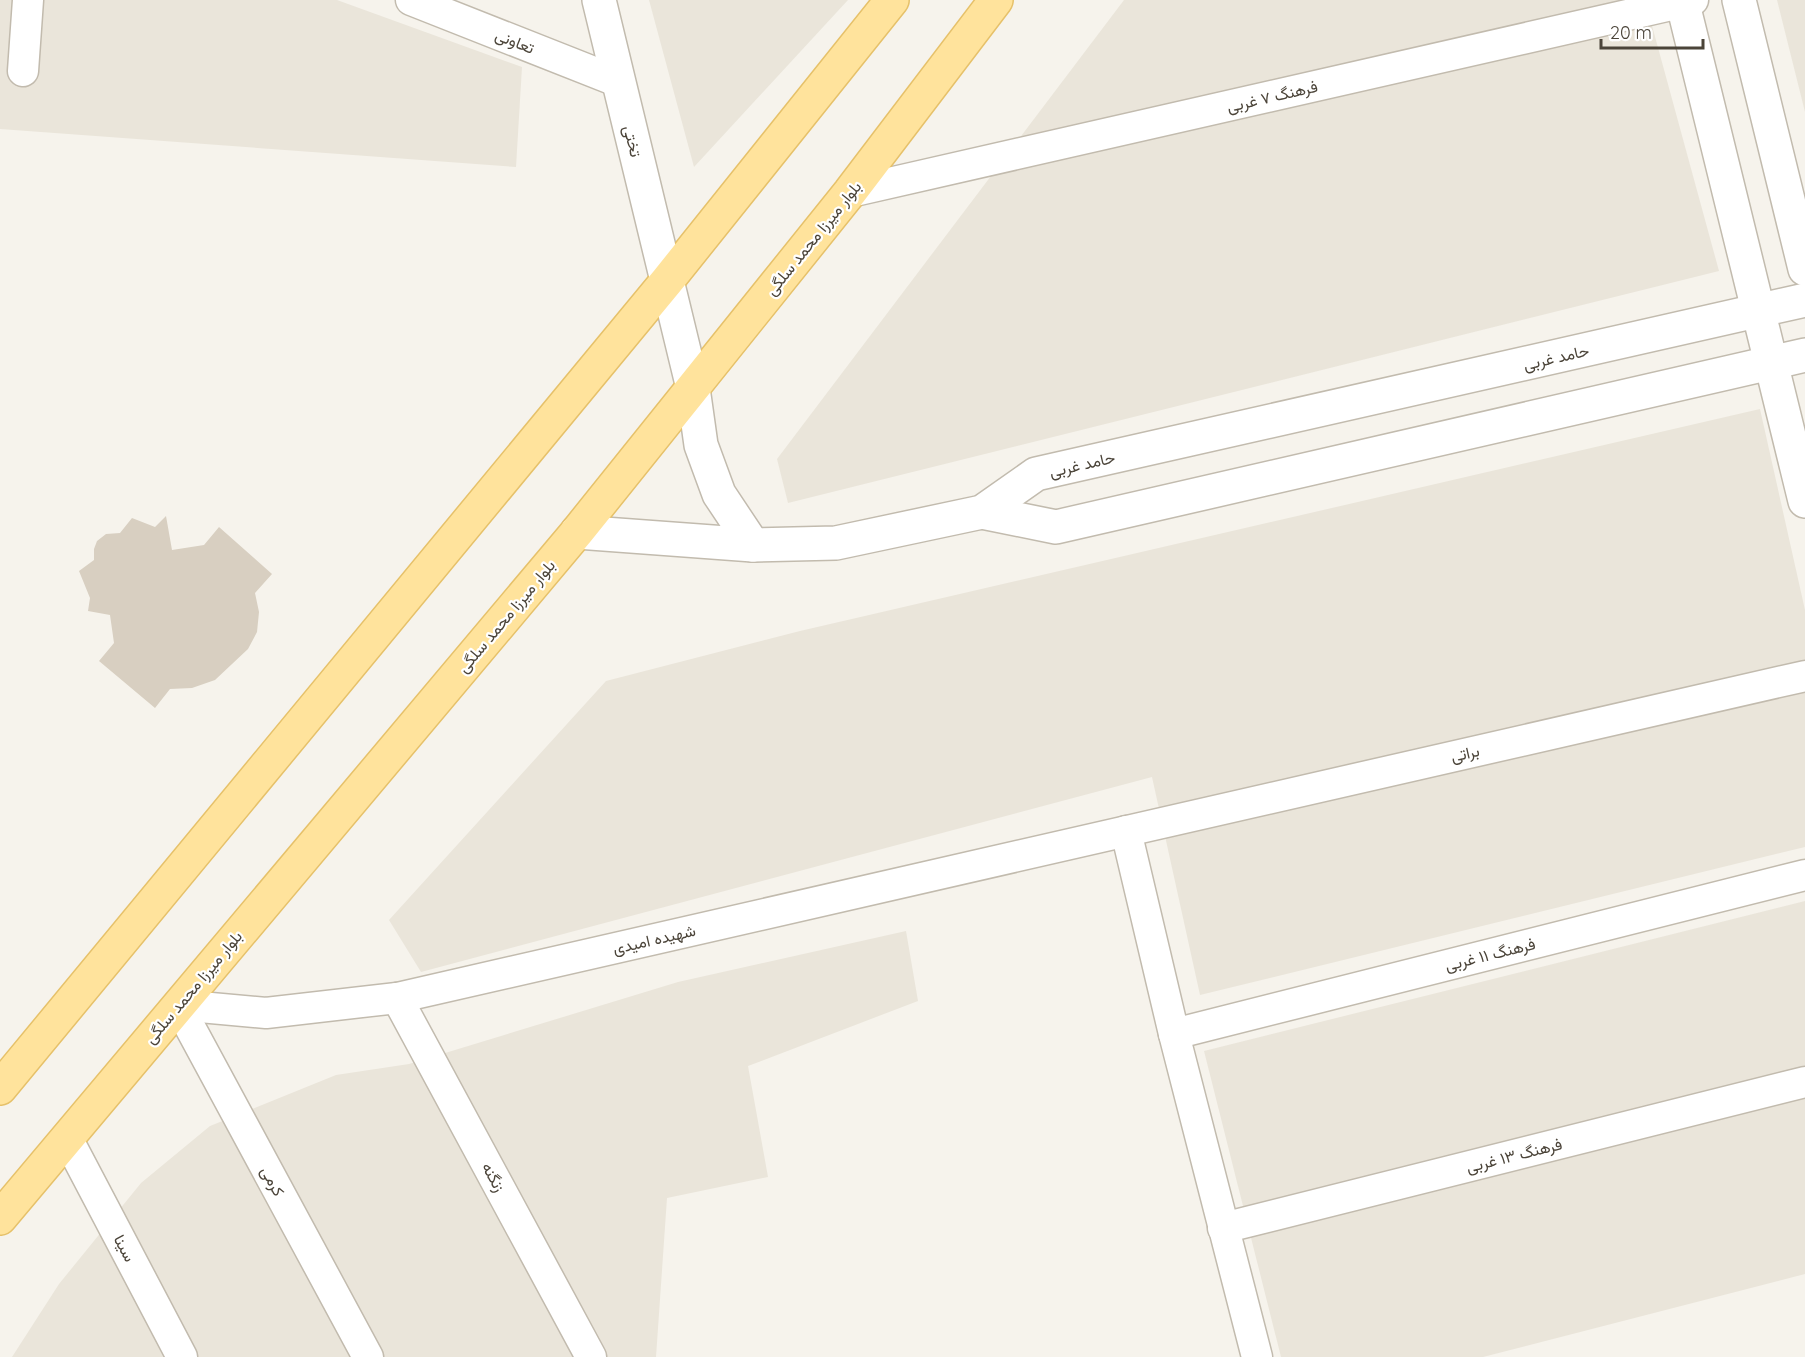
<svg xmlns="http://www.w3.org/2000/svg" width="1805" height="1357" font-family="Quicksand,Vazirmatn,sans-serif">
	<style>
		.residential { fill: #eae5da }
		.building { fill: #d8cfc1 }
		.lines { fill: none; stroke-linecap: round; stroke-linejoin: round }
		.minor-casing { stroke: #c2bbae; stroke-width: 33 }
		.tertiary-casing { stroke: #c2bbae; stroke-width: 36 }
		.primary-casing { stroke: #e6c16a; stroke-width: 36 }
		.minor { stroke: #fff; stroke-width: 30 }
		.tertiary { stroke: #fff; stroke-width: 33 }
		.primary { stroke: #ffe39c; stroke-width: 33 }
		.labels { text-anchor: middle; stroke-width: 4.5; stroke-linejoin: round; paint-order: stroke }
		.street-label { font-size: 16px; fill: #4b4439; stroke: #fff }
	</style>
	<rect width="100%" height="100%" fill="#f6f3ec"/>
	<g class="residential">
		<path d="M0 0H337L522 67 516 167 0 129Z"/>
		<path d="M649 0H848L694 167Z"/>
		<path d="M1124 0H1645L1719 271 788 503 777 459Z"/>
		<path d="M1777 0H1805V112Z"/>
		<path d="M1760 409 1805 610V847L1200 995 1152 777 421 972 389 920 606 681 800 631Z"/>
		<path d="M1805 901V1274L1483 1357H1281L1204 1051Z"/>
		<path d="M906 931 918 1001 748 1066 768 1177 667 1198 656 1357H12L59 1284 141 1183 210 1126 336 1075 409 1064 678 982Z"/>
	</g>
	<path class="building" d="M166 516 172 550 204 545 219 527 272 574 255 593 259 612 257 632 248 649 215 680 192 688 170 689 155 708 99 661 114 643 110 615 88 611 90 598 79 571 94 560V549L97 541 106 534 120 533 132 518 155 527Z"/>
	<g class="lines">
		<g class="minor-casing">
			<g id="minor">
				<path d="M411 0 619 82"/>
				<path d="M23 71 28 0"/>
				<path d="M850 192 1693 0"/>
				<path d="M1126 831 1174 1034 1257 1357"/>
				<path d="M397 998 591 1357"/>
				<path d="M178 1005 266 1013 397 998 1805 676"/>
				<path d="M178 1005 368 1357"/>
				<path d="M1174 1034 1805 875"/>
				<path d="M67 1138 182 1357"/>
				<path d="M1223 1228 1805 1082"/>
			</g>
		</g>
		<g class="tertiary-casing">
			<g id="tertiary">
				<path d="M599 0 693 388 701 445 719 494 753 545"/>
				<path d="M1682 0 1805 501"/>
				<path d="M1739 0 1805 269"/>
				<path d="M982 512 1056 527 1805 355"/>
				<path d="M577 532 753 545 836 543 982 512 1036 474 1805 300"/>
			</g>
		</g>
		<g class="primary-casing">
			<g id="primary">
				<path d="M0 1088 667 281 892 0"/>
				<path d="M0 1218 577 532 850 192 996 0"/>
			</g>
		</g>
		<use href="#minor" class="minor"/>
		<use href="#tertiary" class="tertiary"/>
		<use href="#primary" class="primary"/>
	</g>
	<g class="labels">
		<g class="street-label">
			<text transform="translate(515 41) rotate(22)" y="6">تعاونی</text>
			<text transform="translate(1272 96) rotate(-13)" y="6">فرهنگ ۷ غربی</text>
			<text transform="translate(633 141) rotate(76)" y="6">تختی</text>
			<text transform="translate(813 238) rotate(-51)" y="6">بلوار میرزا محمد سلگی</text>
			<text transform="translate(1556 357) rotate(-13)" y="6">حامد غربی</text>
			<text transform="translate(1082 464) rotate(-13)" y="6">حامد غربی</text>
			<text transform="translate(506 616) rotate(-50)" y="6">بلوار میرزا محمد سلگی</text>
			<text transform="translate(1465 753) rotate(-13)" y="6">براتی</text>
			<text transform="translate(654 939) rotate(-13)" y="6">شهیده امیدی</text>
			<text transform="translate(1490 954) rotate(-14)" y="6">فرهنگ ۱۱ غربی</text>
			<text transform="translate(193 987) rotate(-50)" y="6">بلوار میرزا محمد سلگی</text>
			<text transform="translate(1514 1155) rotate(-14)" y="6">فرهنگ ۱۳ غربی</text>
			<text transform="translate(494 1177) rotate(62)" y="6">زنگنه</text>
			<text transform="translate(273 1181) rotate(62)" y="6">کرمی</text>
			<text transform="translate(125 1248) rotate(62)" y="6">سینا</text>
		</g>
	</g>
	<path d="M1601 39v9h102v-9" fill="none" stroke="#4b4439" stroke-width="3"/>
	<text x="1610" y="39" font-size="18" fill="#4b4439" stroke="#ffffff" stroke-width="4.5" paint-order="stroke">20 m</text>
</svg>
